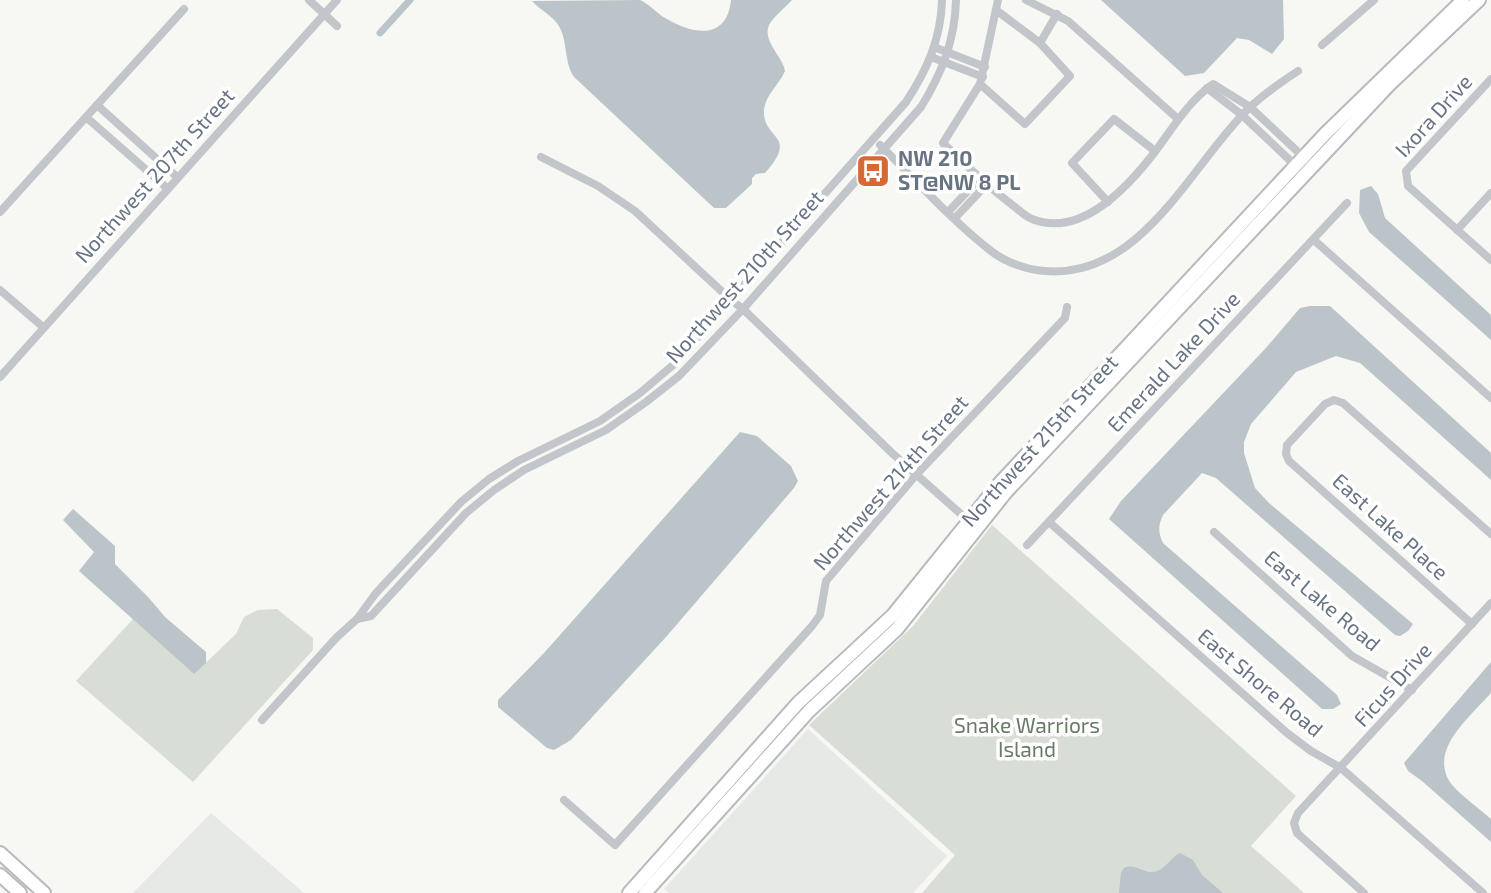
<svg xmlns="http://www.w3.org/2000/svg" width="1491" height="893" font-family="'Exo 2',sans-serif">
	<style>
		.built { fill: #e7e9e7 }
		.green { fill: #d8ddd5 }
		.water { fill: #bbc4c9 }
		.lines { fill: none; stroke-linecap: round; stroke-linejoin: round }
		.canal { stroke: #bbc4c9; stroke-width: 7 }
		.primary-casing { stroke: #b6b9bd; stroke-width: 16 }
		.street { stroke: #c2c5c9; stroke-width: 8 }
		.primary { stroke: #fff; stroke-width: 12 }
		.labels { text-anchor: middle; stroke-width: 7; stroke-linejoin: round; paint-order: stroke }
		.street-label { font-size: 21px; fill: #687483; stroke: #fff }
		.poi-label { font-size: 21px; font-weight: bold; fill: #687483; stroke: #fff; text-anchor: start }
		.park-label { font-size: 21px; fill: #697b66; stroke: #fff }
	</style>
	<rect width="100%" height="100%" fill="#f7f7f4"/>
	<g class="built">
		<path d="M808 729 947 856 913 893H669L664 889Z"/>
		<path d="M211 813 304 893H133Z"/>
	</g>
	<g class="green">
		<path d="M992 525 1296 796 1251 846 1304 893H922L955 855 809 725 913 626Z"/>
		<path d="M277 609 313 638V650L193 782 76 681 133 619 194 674 236 634 244 617 258 610Z"/>
	</g>
	<g class="water">
		<path d="M640 0C651 5 657 14 667 19 694 35 727 40 731 0H792C785 8 774 16 769 25 762 41 783 57 785 71 779 85 766 94 764 110 762 140 800 134 765 173L756 174 752 178V184L726 208H714L574 77C564 62 568 44 560 28 554 16 541 11 532 1Z"/>
		<path d="M1101 0H1283L1284 39 1272 54 1249 40 1237 38 1204 73 1185 76Z"/>
		<path d="M1371 186 1378 194 1385 218 1491 315V340L1369 232 1359 213 1360 190Z"/>
		<path d="M1310 306H1330L1491 453V480L1360 363 1336 356 1296 372 1251 424 1244 442V453L1255 488 1269 503 1413 624 1408 631 1400 636 1395 635 1216 478 1202 473 1163 515C1158 525 1158 533 1163 543L1337 695 1341 704 1333 709H1322L1109 519 1121 501 1265 349 1300 308Z"/>
		<path d="M740 432 757 436 791 466 798 481 794 488 666 637 571 740 554 750 547 748 498 707V700L544 653Z"/>
		<path d="M73 509 115 546V564L149 598 165 617 206 652V663L194 674 79 571 94 552 63 520Z"/>
		<path d="M1491 662V693C1470 717 1425 752 1453 786 1464 798 1479 808 1491 819V842L1422 781 1408 771 1404 763Z"/>
		<path d="M1180 853 1193 860 1202 875 1223 893H1119L1121 873 1124 868C1136 862 1145 876 1157 871 1166 868 1171 857 1180 853Z"/>
	</g>
	<g class="lines">
		<path class="canal" d="M380 33 410 0"/>
		<g class="primary-casing">
			<g id="primary">
				<path d="M0 853 44 893"/>
				<path d="M0 875 20 893"/>
				<path d="M629 893 798 703 893 615 998 485 1325 134 1463 0"/>
				<path d="M645 893 809 711 897 629 1006 492 1389 85 1479 0"/>
			</g>
		</g>
		<g class="street">
			<path d="M309 0 337 26"/>
			<path d="M998 0 980 84 943 143C966 165 989 188 1015 207 1020 211 1026 217 1032 219 1082 239 1130 185 1157 149 1174 126 1189 101 1213 84L1250 107 1313 166"/>
			<path d="M1026 0 1068 21 1178 119"/>
			<path d="M1040 43 1057 14"/>
			<path d="M1322 45 1374 0"/>
			<path d="M934 47 985 67"/>
			<path d="M931 57 983 77"/>
			<path d="M1491 79 1406 171 1408 186 1491 260"/>
			<path d="M980 84 1025 124 1070 76 1040 43 996 10"/>
			<path d="M1207 88 1242 115 1297 167"/>
			<path d="M97 105 177 177"/>
			<path d="M86 117 168 189"/>
			<path d="M880 145C916 180 951 220 991 251 1005 262 1027 270 1045 271 1139 279 1188 171 1244 113 1261 96 1278 84 1298 71"/>
			<path d="M541 157 598 186 635 211 731 300 743 309 892 453 971 523"/>
			<path d="M1108 202 1072 163 1114 119 1155 151"/>
			<path d="M0 212 184 9"/>
			<path d="M948 212 980 178"/>
			<path d="M955 218 987 184"/>
			<path d="M1457 230 1491 193"/>
			<path d="M1314 240 1491 398"/>
			<path d="M0 290 43 327"/>
			<path d="M0 377 337 0"/>
			<path d="M1049 522 1287 733 1311 751 1341 768 1483 893"/>
			<path d="M1214 532 1352 656 1412 690"/>
			<path d="M1027 545 1347 203"/>
			<path d="M357 619 371 616 466 513 494 490 524 470 606 430 646 402 679 376 743 309 921 107C942 73 955 40 956 0"/>
			<path d="M1472 624 1289 461 1286 454 1287 445 1325 404 1334 400 1343 403 1491 534"/>
			<path d="M262 720 336 638 357 619 376 593 461 502 489 479 518 461 600 421 640 393 672 366 906 102C927 70 941 39 942 0"/>
			<path d="M564 800 615 845 812 626 820 615 826 581 916 475 1065 318 1067 307"/>
			<path d="M1364 893 1297 833 1294 823 1298 813 1491 603"/>
		</g>
		<use href="#primary" class="primary"/>
	</g>
	<defs>
		<g id="bus-square" transform="scale(1.75)"><rect x="-9" y="-9" width="18" height="18" rx="4" fill="#d86833" stroke="#fff"/><path d="M-5-6H5V4H4V6H2V4H-2V6H-4V4H-5ZM-3.5-4V0h7V-4ZM-3.5 1.2v1.5H-2V1.2ZM2 1.2v1.5H3.5V1.2Z" fill="#fff"/></g>
	</defs>
	<g fill-rule="evenodd">
		<use href="#bus-square" x="873" y="171"/>
	</g>
	<g class="labels">
		<g class="street-label">
			<text transform="translate(1434 116) rotate(-48)" y="7">Ixora Drive</text>
			<text transform="translate(155 176) rotate(-48)" y="7">Northwest 207th Street</text>
			<text transform="translate(745 277) rotate(-48)" y="7">Northwest 210th Street</text>
			<text transform="translate(1174 362) rotate(-47)" y="7">Emerald Lake Drive</text>
			<text transform="translate(1040 441) rotate(-48)" y="7">Northwest 215th Street</text>
			<text transform="translate(891 483) rotate(-49)" y="7">Northwest 214th Street</text>
			<text transform="translate(1390 527) rotate(42)" y="7">East Lake Place</text>
			<text transform="translate(1322 601) rotate(40)" y="7">East Lake Road</text>
			<text transform="translate(1260 683) rotate(40)" y="7">East Shore Road</text>
			<text transform="translate(1393 685) rotate(-48)" y="7">Ficus Drive</text>
		</g>
		<g class="poi-label">
			<text x="898" y="166">NW 210<tspan x="898" dy="24">ST@NW 8 PL</tspan></text>
		</g>
		<g class="park-label">
			<text x="1027" y="733">Snake Warriors<tspan x="1027" dy="24">Island</tspan></text>
		</g>
	</g>
</svg>
